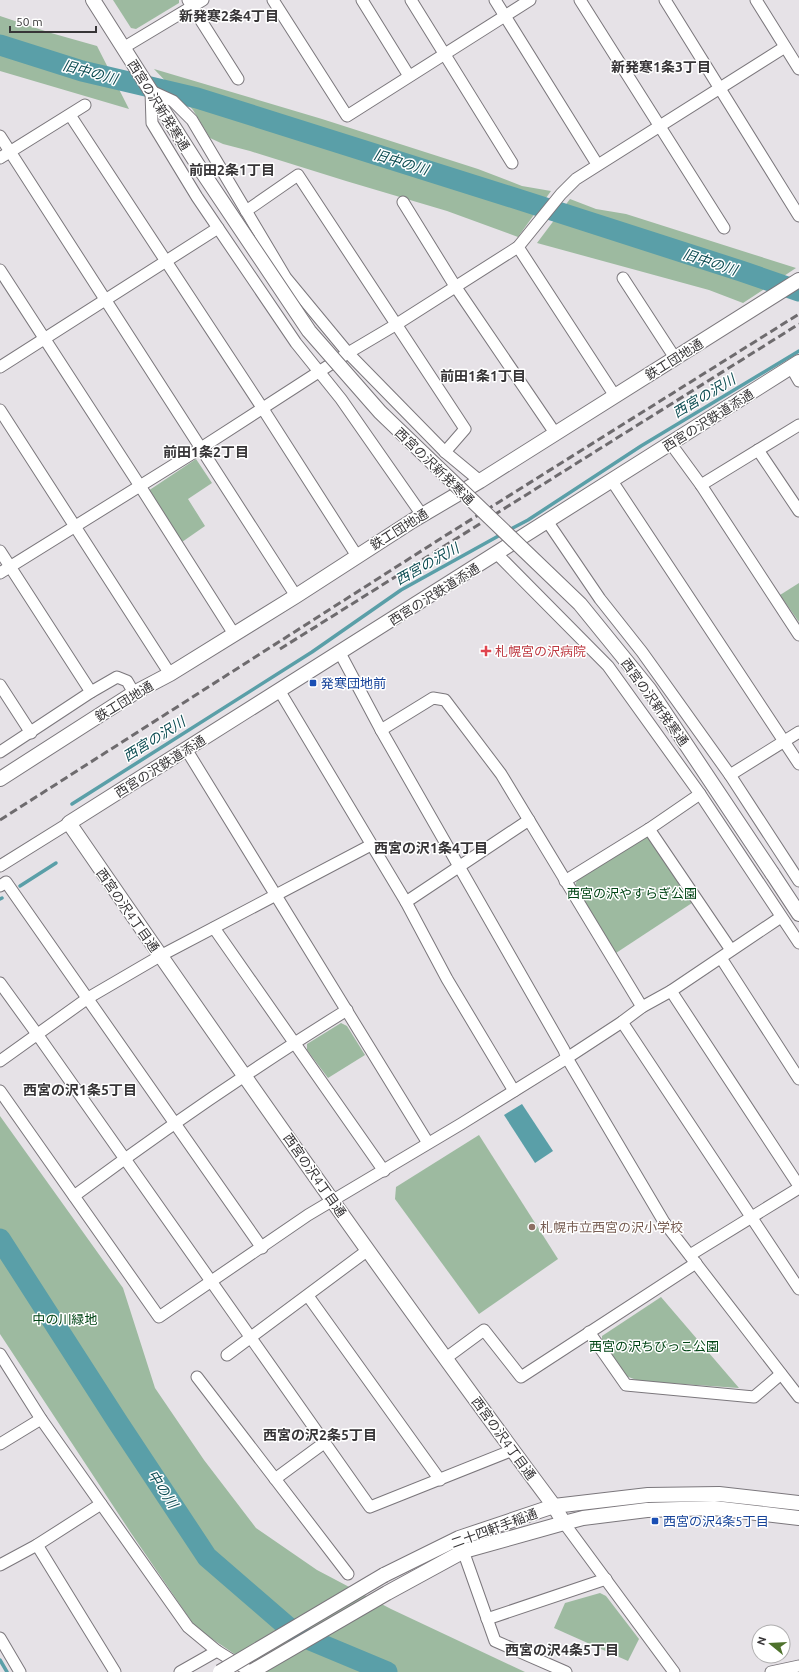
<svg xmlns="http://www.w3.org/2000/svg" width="799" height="1672" font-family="Ubuntu,'Noto Sans JP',sans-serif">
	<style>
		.green { fill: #9dbaa0 }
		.water { fill: #5a9fa8 }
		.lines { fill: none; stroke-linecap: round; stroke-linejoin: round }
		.stream { stroke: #5a9fa8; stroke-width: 3.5 }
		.river { stroke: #5a9fa8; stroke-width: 21 }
		.minor-casing { stroke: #7b777c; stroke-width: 13 }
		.tertiary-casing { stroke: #7b777c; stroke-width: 16 }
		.minor { stroke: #fff; stroke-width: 11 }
		.tertiary { stroke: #fff; stroke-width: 14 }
		.rail { stroke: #6e6b6e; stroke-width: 3; stroke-dasharray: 8 4; stroke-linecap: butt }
		.tertiary-bridge-casing { stroke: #7b777c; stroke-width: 16; stroke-linecap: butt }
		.tertiary-bridge { stroke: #fff; stroke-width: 14 }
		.health-dot { fill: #e0444e; stroke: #fff; stroke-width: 1.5 }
		.transit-dot { fill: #1a4fb4; stroke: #fff; stroke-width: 1.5 }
		.education-dot { fill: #8d6e63; stroke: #fff; stroke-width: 1.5 }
		.labels { text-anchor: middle; stroke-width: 3; stroke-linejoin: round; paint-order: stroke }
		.street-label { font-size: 13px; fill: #373537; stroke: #fff }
		.health-label { font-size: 13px; fill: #be3a42; stroke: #fff; text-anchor: start }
		.transit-label { font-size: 13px; fill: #164399; stroke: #fff; text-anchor: start }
		.park-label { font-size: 13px; fill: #004515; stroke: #fff }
		.education-label { font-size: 13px; fill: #785e54; stroke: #fff; text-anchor: start }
		.neighbourhood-label { font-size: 14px; font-weight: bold; fill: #373537; stroke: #fff }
		.water-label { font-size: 14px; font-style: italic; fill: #0e4d53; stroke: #fff }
	</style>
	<rect width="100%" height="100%" fill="#e6e2e7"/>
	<g class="green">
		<path d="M113 0H179V3L136 29 131 28Z"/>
		<path d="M0 16 51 33 97 46 129 109 0 71Z"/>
		<path d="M154 69 322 119 478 169 522 186 551 191 518 237 447 211 346 181 250 151 223 144 210 138 193 110Z"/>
		<path d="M570 199 596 209 626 214 796 268 743 303 709 290 537 243Z"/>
		<path d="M196 459 212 483 188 499 205 526 182 542 148 491Z"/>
		<path d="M799 583V622L780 595Z"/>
		<path d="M643 837 648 838 692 903 616 953 575 886 577 880Z"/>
		<path d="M341 1023 347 1026 365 1055 328 1078 307 1050V1044Z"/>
		<path d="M0 1116 123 1288 155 1388 204 1460 256 1528 317 1570 391 1609 525 1672H261L196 1628 131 1533 0 1334Z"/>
		<path d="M479 1135 558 1259 479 1314 395 1199 396 1187Z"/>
		<path d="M661 1297 739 1388 639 1381 626 1376 602 1343V1336Z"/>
		<path d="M600 1593 606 1596 639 1639 628 1661 554 1628 565 1603Z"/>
	</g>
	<path class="water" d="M522 1104 553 1151 535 1163 504 1115Z"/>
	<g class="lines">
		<g class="stream">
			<path d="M509 530 528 520 641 446 799 351"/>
			<path d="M72 804 312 652 401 590 502 534"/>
			<path d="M20 886 56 863"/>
			<path d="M0 899 2 898"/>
			<path d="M0 1660 7 1672"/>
		</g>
		<g class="river">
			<path d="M0 45 82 71 197 98 533 204 741 271 799 291"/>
			<path d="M0 1239 117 1421 207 1557 296 1634 387 1672"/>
		</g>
		<g class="minor-casing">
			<g id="minor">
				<path d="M188 0 238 79"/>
				<path d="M273 0 347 116 530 0"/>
				<path d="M362 0 409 76"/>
				<path d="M411 0 512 163"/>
				<path d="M495 0 597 164"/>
				<path d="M580 0 724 228"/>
				<path d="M665 0 799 216"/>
				<path d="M756 0 799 69"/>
				<path d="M123 48 203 0"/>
				<path d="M70 115 263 409 357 556"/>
				<path d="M0 136 296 596"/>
				<path d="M0 158 85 105"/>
				<path d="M403 202 455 286 555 433"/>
				<path d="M246 211 298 175 465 429 445 452"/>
				<path d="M518 247 615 396"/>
				<path d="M0 270 140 486 234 634"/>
				<path d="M623 278 675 358"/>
				<path d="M0 367 218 228"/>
				<path d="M791 367 799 381"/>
				<path d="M0 410 170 674"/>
				<path d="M671 444 701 485 799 635"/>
				<path d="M758 450 799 511"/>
				<path d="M612 481 799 764"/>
				<path d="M701 485 799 425"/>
				<path d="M422 515 341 399 296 343 197 197 152 123 151 91 173 101 192 120 286 278 348 353 445 452 480 481"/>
				<path d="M547 521 600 599 642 652 730 775 799 881"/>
				<path d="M0 551 91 692"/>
				<path d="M497 554 608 666 700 794 799 943"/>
				<path d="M0 573 201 448 348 353 397 324 518 247 561 194 576 179 785 47"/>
				<path d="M340 653 381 730 564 1050 567 1058 664 1222 799 1397"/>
				<path d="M0 685 31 733"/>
				<path d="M279 690 406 902 447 979 514 1091"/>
				<path d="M381 730 433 698 445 700 501 774 642 1007"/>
				<path d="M186 749 428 1143"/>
				<path d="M0 752 91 692 117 677 127 681 134 693"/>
				<path d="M730 775 799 732"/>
				<path d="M649 829 731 950"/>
				<path d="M0 866 69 823"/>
				<path d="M565 881 649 829 700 794"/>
				<path d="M0 886 6 882 262 1248"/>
				<path d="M406 902 529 820"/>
				<path d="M214 928 384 1171"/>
				<path d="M721 958 799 1079"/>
				<path d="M0 983 37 1034 370 1507 513 1450"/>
				<path d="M671 991 799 1186"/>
				<path d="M622 1022 799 1289"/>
				<path d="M0 1061 88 998 160 956 371 845"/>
				<path d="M0 1091 159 1317 308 1215 461 1124 567 1058 622 1022 642 1007 671 991 781 917"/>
				<path d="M74 1196C162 1131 253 1068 347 1010"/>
				<path d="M690 1255 799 1188"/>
				<path d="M308 1296 440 1480"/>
				<path d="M589 1332 626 1385 754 1397 781 1374"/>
				<path d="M0 1354 41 1419 188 1627 217 1651 251 1672"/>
				<path d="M227 1355 368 1250"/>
				<path d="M446 1358 484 1330 521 1377 696 1263"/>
				<path d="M197 1377 348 1574"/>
				<path d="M0 1444 41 1419"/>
				<path d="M275 1479 324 1443"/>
				<path d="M564 1523 674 1672"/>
				<path d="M37 1545 115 1672"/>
				<path d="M461 1545 495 1641 566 1672"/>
				<path d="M0 1565 37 1545 101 1504"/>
				<path d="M487 1619 606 1579"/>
				<path d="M0 1638 20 1672"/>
				<path d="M180 1672 217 1651"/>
				<path d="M771 1672 799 1666"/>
			</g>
		</g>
		<g class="tertiary-casing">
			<g id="tertiary">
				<path d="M93 0 199 167"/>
				<path d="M0 779 134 693 170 674 296 596 412 521 480 481 799 280"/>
				<path d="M772 873 799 914"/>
				<path d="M564 1523 554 1506C387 1282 227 1053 69 823L799 362"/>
				<path d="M384 1575 459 1538 554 1506 648 1495 719 1494 799 1503"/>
				<path d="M251 1672 387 1593 464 1551 564 1523 583 1518 647 1510 714 1508 799 1518"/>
			</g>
		</g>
		<use href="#minor" class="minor"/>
		<use href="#tertiary" class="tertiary"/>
		<g class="rail">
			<path d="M280 649 799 324"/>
			<path d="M0 820 440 539 799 314"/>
		</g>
		<g class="tertiary-bridge-casing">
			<g id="tertiary-bridge">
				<path d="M199 167 309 331 380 412 580 604 649 689 772 873"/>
				<path d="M220 1672 384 1575"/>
			</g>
		</g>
		<use href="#tertiary-bridge" class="tertiary-bridge"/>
	</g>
	<path class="health-dot" d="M484 645h4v4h4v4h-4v4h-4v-4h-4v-4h4z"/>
	<g class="transit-dot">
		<rect x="309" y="679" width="8" height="8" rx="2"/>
		<rect x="651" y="1517" width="8" height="8" rx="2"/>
	</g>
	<circle class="education-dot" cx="532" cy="1227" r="4"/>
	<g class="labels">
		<g class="street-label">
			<text transform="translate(159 105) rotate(58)" y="5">西宮の沢新発寒通</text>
			<text transform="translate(674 359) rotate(-32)" y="5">鉄工団地通</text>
			<text transform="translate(708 420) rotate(-32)" y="5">西宮の沢鉄道添通</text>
			<text transform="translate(435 466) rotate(44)" y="5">西宮の沢新発寒通</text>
			<text transform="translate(399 529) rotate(-32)" y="5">鉄工団地通</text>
			<text transform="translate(434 594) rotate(-32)" y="5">西宮の沢鉄道添通</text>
			<text transform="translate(124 701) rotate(-31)" y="5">鉄工団地通</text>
			<text transform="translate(655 702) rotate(54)" y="5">西宮の沢新発寒通</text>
			<text transform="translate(160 766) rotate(-32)" y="5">西宮の沢鉄道添通</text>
			<text transform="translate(128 910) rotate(55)" y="5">西宮の沢4丁目通</text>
			<text transform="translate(315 1175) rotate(55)" y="5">西宮の沢4丁目通</text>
			<text transform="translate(504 1438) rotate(54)" y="5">西宮の沢4丁目通</text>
			<text transform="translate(494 1528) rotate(-20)" y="5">二十四軒手稲通</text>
		</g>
		<g class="health-label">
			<text x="495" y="656">札幌宮の沢病院</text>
		</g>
		<g class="transit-label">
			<text x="321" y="688">発寒団地前</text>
			<text x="663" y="1526">西宮の沢4条5丁目</text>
		</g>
		<g class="park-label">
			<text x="632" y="898">西宮の沢やすらぎ公園</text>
			<text x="65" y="1324">中の川緑地</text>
			<text x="654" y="1351">西宮の沢ちびっこ公園</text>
		</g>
		<g class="education-label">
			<text x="540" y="1232">札幌市立西宮の沢小学校</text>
		</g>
		<g class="neighbourhood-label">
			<text x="229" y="21">新発寒2条4丁目</text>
			<text x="661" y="72">新発寒1条3丁目</text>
			<text x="232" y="175">前田2条1丁目</text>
			<text x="483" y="381">前田1条1丁目</text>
			<text x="206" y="457">前田1条2丁目</text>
			<text x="431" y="853">西宮の沢1条4丁目</text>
			<text x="80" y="1095">西宮の沢1条5丁目</text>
			<text x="320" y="1440">西宮の沢2条5丁目</text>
			<text x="562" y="1655">西宮の沢4条5丁目</text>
		</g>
		<g class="water-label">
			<text transform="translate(90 72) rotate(15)" y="5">旧中の川</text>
			<text transform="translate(401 162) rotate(17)" y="5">旧中の川</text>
			<text transform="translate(710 262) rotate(18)" y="5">旧中の川</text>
			<text transform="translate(704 396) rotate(-31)" y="5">西宮の沢川</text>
			<text transform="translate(427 564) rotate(-29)" y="5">西宮の沢川</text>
			<text transform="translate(154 739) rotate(-32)" y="5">西宮の沢川</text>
			<text transform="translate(163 1489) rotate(57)" y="5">中の川</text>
		</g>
	</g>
	<g transform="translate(771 1644) rotate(288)"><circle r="19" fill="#ffffff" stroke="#afaeaf"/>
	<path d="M0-3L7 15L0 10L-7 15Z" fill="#4e722c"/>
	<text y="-6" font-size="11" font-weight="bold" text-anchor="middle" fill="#373537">N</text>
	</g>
	<path d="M10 26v6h86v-6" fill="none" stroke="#373537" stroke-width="2"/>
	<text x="16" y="26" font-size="12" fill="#373537" stroke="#ffffff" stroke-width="3" paint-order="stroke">50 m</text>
</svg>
